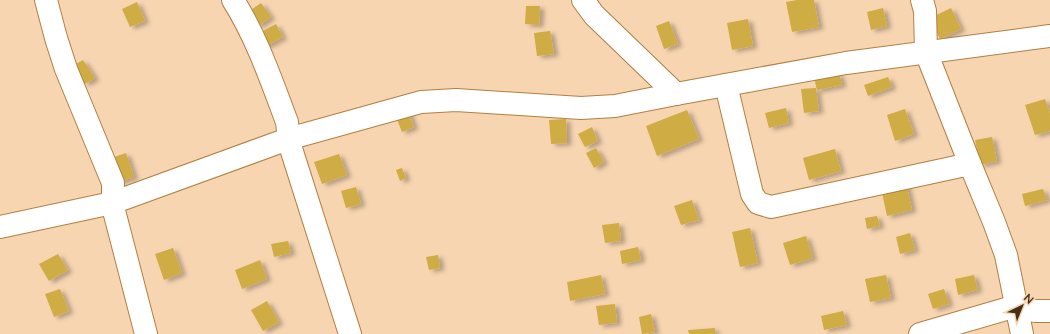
<svg xmlns="http://www.w3.org/2000/svg" width="1050" height="334" font-family="Lato,sans-serif">
	<style>
		.building { fill: #d0ac44; filter: url(#shadow) }
		.lines { fill: none; stroke-linecap: round; stroke-linejoin: round }
		.minor-casing { stroke: #b37f40; stroke-width: 24 }
		.minor { stroke: #fff; stroke-width: 22 }
	</style>
	<defs>
		<filter id="shadow"><feDropShadow dx="4.5" dy="2.5" stdDeviation="2" flood-color="#0004"/></filter>
	</defs>
	<rect width="100%" height="100%" fill="#f7d5b1"/>
	<g class="building">
		<path d="M797 0H814L819 27 792 32 786 2Z"/>
		<path d="M137 2 145 21 130 27 122 9Z"/>
		<path d="M261 3 271 17 258 26 248 12Z"/>
		<path d="M526 6H540L539 25 525 24Z"/>
		<path d="M883 8 887 26 871 30 867 12Z"/>
		<path d="M951 8 961 29 940 39 930 18Z"/>
		<path d="M748 19 753 46 732 50 727 23Z"/>
		<path d="M669 21 678 44 664 49 656 26Z"/>
		<path d="M276 24 283 37 262 48 255 35Z"/>
		<path d="M550 31 554 54 537 56 534 33Z"/>
		<path d="M83 60 95 78 85 84 74 65Z"/>
		<path d="M839 73 842 85 817 90 814 78Z"/>
		<path d="M888 77 892 87 868 96 864 85Z"/>
		<path d="M816 88 819 111 804 113 801 89Z"/>
		<path d="M1045 99 1050 114V131L1035 135 1025 105Z"/>
		<path d="M786 108 789 123 769 128 765 113Z"/>
		<path d="M905 109 914 134 895 141 887 115Z"/>
		<path d="M687 110 699 139 657 156 646 126Z"/>
		<path d="M408 111 414 127 402 132 396 117Z"/>
		<path d="M566 119 567 143 551 144 549 120Z"/>
		<path d="M592 127 598 141 585 147 578 134Z"/>
		<path d="M992 137 997 161 980 165 975 140Z"/>
		<path d="M596 148 604 162 594 168 586 153Z"/>
		<path d="M835 149 841 171 809 180 803 158Z"/>
		<path d="M126 153 134 177 119 182 111 158Z"/>
		<path d="M339 154 347 175 322 184 314 162Z"/>
		<path d="M402 168 406 178 400 181 396 170Z"/>
		<path d="M906 183 912 210 887 216 881 188Z"/>
		<path d="M356 187 361 204 346 208 341 191Z"/>
		<path d="M1043 189 1047 200 1025 206 1022 194Z"/>
		<path d="M692 200 699 220 681 225 674 206Z"/>
		<path d="M877 216 880 226 867 229 865 218Z"/>
		<path d="M619 223 621 241 605 243 602 225Z"/>
		<path d="M750 228 758 263 740 267 732 232Z"/>
		<path d="M910 233 915 250 900 254 896 237Z"/>
		<path d="M806 236 813 258 790 265 783 243Z"/>
		<path d="M288 241 291 253 274 257 271 244Z"/>
		<path d="M638 247 641 260 622 264 620 251Z"/>
		<path d="M173 248 182 273 164 280 155 254Z"/>
		<path d="M58 254 68 270 49 281 39 264Z"/>
		<path d="M438 255 440 268 429 270 426 257Z"/>
		<path d="M260 260 267 279 242 289 235 270Z"/>
		<path d="M601 275 605 294 570 301 567 282Z"/>
		<path d="M886 275 891 298 870 302 865 279Z"/>
		<path d="M974 275 978 290 958 295 955 279Z"/>
		<path d="M60 289 69 311 54 317 45 294Z"/>
		<path d="M944 289 949 304 933 309 928 294Z"/>
		<path d="M267 301 279 322 263 331 251 310Z"/>
		<path d="M615 304 617 323 599 325 596 306Z"/>
		<path d="M843 311 847 325 824 330 821 316Z"/>
		<path d="M651 314 655 332 642 334 639 317Z"/>
		<path d="M715 328V334H689L688 330Z"/>
	</g>
	<g class="lines">
		<g class="minor-casing">
			<g id="minor">
				<path d="M46 0 56 38 66 69 113 183V193L112 203 146 334"/>
				<path d="M233 0C257 38 271 80 287 122L288 131V139L350 334"/>
				<path d="M583 0 594 15 676 94"/>
				<path d="M922 0 925 11 926 52 970 164 994 222 1006 255 1022 334"/>
				<path d="M726 85 752 194 758 203 771 207 970 164"/>
				<path d="M0 227 112 203 288 139 421 102 456 100 581 108 615 106 676 94 846 63 1050 36"/>
				<path d="M920 334 1016 306 1035 311H1050"/>
			</g>
		</g>
		<use href="#minor" class="minor"/>
	</g>
	<g transform="translate(1022 306) rotate(43)" stroke="#f7d5b1" stroke-width="3" paint-order="stroke">
	<path d="M0-3L7 15L0 10L-7 15Z" fill="#452f15"/>
	<text y="-6" font-size="11" font-weight="bold" text-anchor="middle" fill="#452f15">N</text>
	</g>
</svg>
